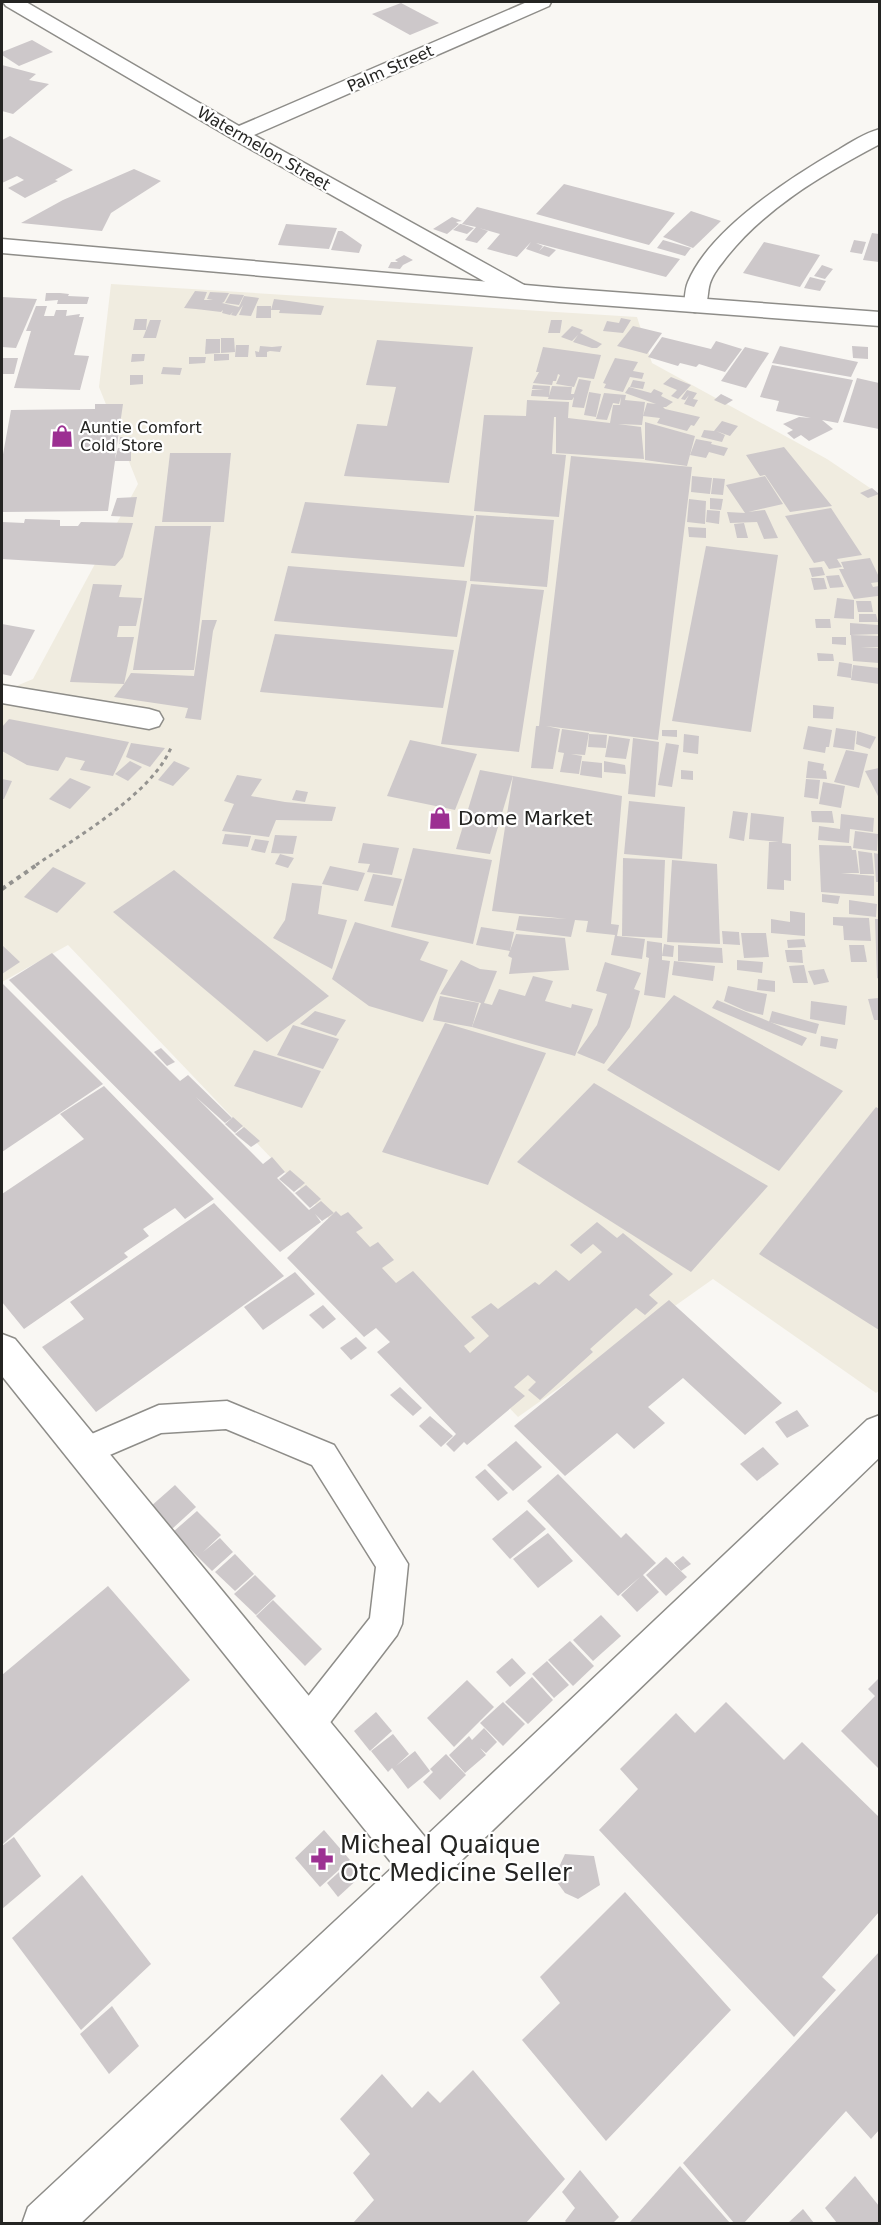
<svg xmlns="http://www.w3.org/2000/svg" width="881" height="2225" font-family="'DejaVu Sans',sans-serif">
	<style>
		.built { fill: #f0ece0 }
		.building { fill: #cdc8ca }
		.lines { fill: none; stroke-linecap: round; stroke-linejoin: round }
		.service-casing { stroke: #8e8d89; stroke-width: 3 }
		.minor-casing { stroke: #8e8d89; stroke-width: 3 }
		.secondary-casing { stroke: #8e8d89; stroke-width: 3 }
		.path-far1 { stroke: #949390; stroke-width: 3; stroke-dasharray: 4 4; stroke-linecap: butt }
		.path { stroke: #949390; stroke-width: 4; stroke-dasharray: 4.5 4.5; stroke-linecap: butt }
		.service { fill: #fff; fill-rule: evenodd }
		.minor { fill: #fff; fill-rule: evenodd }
		.secondary { fill: #fff; fill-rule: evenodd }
		.labels { text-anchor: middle; stroke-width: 4.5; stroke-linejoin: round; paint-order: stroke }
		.far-street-label { font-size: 16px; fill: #242422; stroke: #fff }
		.far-poi-label { font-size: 16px; fill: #242422; stroke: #fff; text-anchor: start }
		.poi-label { font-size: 20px; fill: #242422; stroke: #fff; text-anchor: start }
		.near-poi-label { font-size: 24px; fill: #242422; stroke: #fff; text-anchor: start }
	</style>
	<rect width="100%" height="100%" fill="#f9f7f3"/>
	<path class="built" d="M111 284 637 317 652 363 827 459 879 494 880 1390 876 1393 713 1279 518 1417 68 945 2 982V692L33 679 138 484 99 387Z"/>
	<g class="building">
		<path d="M401 3 439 23 410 35 372 14Z"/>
		<path d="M32 40 53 52 19 66 2 55V52Z"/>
		<path d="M2 65 36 74 29 80 49 84 13 114 2 111Z"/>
		<path d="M10 136 73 170 55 180 58 181 25 198 8 188 24 180 17 176 2 183V140Z"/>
		<path d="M134 169 161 181 111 213 102 231 21 223 63 200Z"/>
		<path d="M564 184 675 213 649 245 536 214Z"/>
		<path d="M477 207 680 259 666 277 536 243 543 246 539 251 544 246 556 250 549 257 526 249 531 242 517 257 487 249 500 234 479 228 488 231 477 243 465 240 476 227 462 224Z"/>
		<path d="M691 211 721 221 693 248 663 237Z"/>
		<path d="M452 217 462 221 456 222 459 224 447 234 433 229Z"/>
		<path d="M286 224 337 228 329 249 278 245Z"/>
		<path d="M460 224H461L474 228 467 234 453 230Z"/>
		<path d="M338 231H342L362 245 359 253 331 250Z"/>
		<path d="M872 233 879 234V262L863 260Z"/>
		<path d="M663 240 691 248 685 256 657 248Z"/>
		<path d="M854 240 866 242 862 254 850 252Z"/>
		<path d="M764 242 820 255 800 287 743 273Z"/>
		<path d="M404 255 413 260 403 265 400 269 388 268 391 262H398L395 260Z"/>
		<path d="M822 265 833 269 825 279 814 276Z"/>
		<path d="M810 277 826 281 820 291 804 288Z"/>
		<path d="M195 291 207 292 204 300H213L207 299 210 292 229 293 224 302 222 303 239 307 244 296 259 298 251 316 239 315 243 305 236 316 231 315 233 312 230 315 222 313 223 310 221 312 196 309 200 300 196 309 184 308Z"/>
		<path d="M46 293H60L69 294 68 296 89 297 87 304H57L58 300 45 301Z"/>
		<path d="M230 294 244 295 239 305 225 303Z"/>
		<path d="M2 297 37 299 16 348 2 347Z"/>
		<path d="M274 299 282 300 324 306 321 315 279 313 280 310H271Z"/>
		<path d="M36 306H47L44 316H54L56 310H67L66 316 80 314 79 317H84L74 355 89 356 80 390 14 388 31 331H26Z"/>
		<path d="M257 306H271V318H256Z"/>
		<path d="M621 318 631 320 623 333 603 331 607 321 619 323Z"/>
		<path d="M135 319H147L146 330H133Z"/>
		<path d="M150 320H161L156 338H143Z"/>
		<path d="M551 320H562L560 333H548Z"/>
		<path d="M572 326 583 330 580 333 602 344 597 348H592L573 342 578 335 572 341 561 337Z"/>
		<path d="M633 326 662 333 647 354 617 346Z"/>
		<path d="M662 337 711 349 716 341 742 349 725 372 699 364 696 367 680 363 678 366 648 357Z"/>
		<path d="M221 338H234L235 352 221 353Z"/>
		<path d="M206 339H220V353L205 354Z"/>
		<path d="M377 340 473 347 449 483 344 476 357 424 387 426 396 387 366 385Z"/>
		<path d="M236 345H249L248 357H235Z"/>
		<path d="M260 346 272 347 282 346 280 352 270 351 267 352V357H256L255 351 259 352Z"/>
		<path d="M780 346 858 362 851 377 772 363Z"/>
		<path d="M852 346 868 347V359L853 358Z"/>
		<path d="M543 347 601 355 594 379 578 377 574 387 556 384 560 375 558 374 556 381H553L552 385 533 383 539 372H536Z"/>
		<path d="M745 347 769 353 746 388 721 381Z"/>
		<path d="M132 354H145L144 361 131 362Z"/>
		<path d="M214 354H229V360L214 361Z"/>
		<path d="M189 357H206L205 363 189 364Z"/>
		<path d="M2 358H18L14 374H2Z"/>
		<path d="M615 358 638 362 633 371 644 373 642 379 630 377 623 392 604 388 606 384 603 383Z"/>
		<path d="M772 365 853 380 838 423 822 420 833 429 809 441 801 435 794 439 787 433 793 430 783 424 799 417 811 418 776 411 779 401 760 397Z"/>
		<path d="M163 367 182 368 180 375 161 374Z"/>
		<path d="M130 375H143V384L130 385Z"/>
		<path d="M671 377 691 385 678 399 671 396 677 390 663 384Z"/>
		<path d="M857 378 879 383V429L843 422Z"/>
		<path d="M579 379 591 381 584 408 572 407 574 397 572 400H566L548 399 552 386 572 387 571 394H574Z"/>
		<path d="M633 380 645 382 643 389 630 387Z"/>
		<path d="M533 385 550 386 549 397 531 396 532 390H544L532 389Z"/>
		<path d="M629 387 651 393 654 389 663 393 661 396 673 402 666 407H663L665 409 700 417 694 426 691 425 687 431 657 423 660 418 643 416 647 403 656 404 625 393Z"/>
		<path d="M687 390 697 393 693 399 698 400 694 407 684 404 689 395 685 400 681 399Z"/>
		<path d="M589 392 601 394 596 417 584 415Z"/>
		<path d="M604 393 626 395 625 400 645 402 642 425 618 424 641 427 644 459 556 453V417H554L552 454 566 455 559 517 474 511 484 415 526 416 527 400 569 402 568 418 610 423 613 405H620L621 397 619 404 613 403 607 420 596 419Z"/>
		<path d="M721 394 733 400 725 405 714 400Z"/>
		<path d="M95 404H123L115 459 118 448H131V461H115L108 511 2 512V460L11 410 95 409Z"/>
		<path d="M722 421 738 426 730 436 716 431 725 435 722 442 701 437 704 430 714 431Z"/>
		<path d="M645 422 695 436 687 466 645 460Z"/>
		<path d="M120 437H133L134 444H119Z"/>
		<path d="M696 439 712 442 711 444 728 448 724 456 709 452 706 458 690 455Z"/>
		<path d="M784 447 832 506 790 512 765 475 760 476 746 455Z"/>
		<path d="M170 453H231L224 522H162Z"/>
		<path d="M571 456 692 467 658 740 546 726 560 729 553 769 531 768 536 726H539Z"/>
		<path d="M692 476 712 478 710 494 691 492Z"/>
		<path d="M765 476 783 504 748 512 765 510 778 538 764 539 757 522 730 523 727 512 745 513 726 485Z"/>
		<path d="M713 478 725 479 723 495 711 494Z"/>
		<path d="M872 488 879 494 868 498 860 493Z"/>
		<path d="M137 497 133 517 111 516 117 498Z"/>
		<path d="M710 498 723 499 721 510 710 509Z"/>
		<path d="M689 499 706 501 705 524 687 522Z"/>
		<path d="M305 502 474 516 464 567 291 553Z"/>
		<path d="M831 508 862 555 837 559 842 567 829 569 824 561 814 563 785 516Z"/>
		<path d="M707 510 720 511 719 524 706 522Z"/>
		<path d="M476 515 554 520 547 587 470 581Z"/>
		<path d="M25 519 60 520V526H78L81 522 133 523 123 557 115 566 2 559V522L24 523Z"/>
		<path d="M744 523 748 538H737L734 524Z"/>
		<path d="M155 526H211L194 670H133Z"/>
		<path d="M688 527 706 528V538L689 537Z"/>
		<path d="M706 546 778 555 751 732 672 721Z"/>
		<path d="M870 558 879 577V582L871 583 873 587 879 586V599L878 596 854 599 839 569H844L841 562Z"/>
		<path d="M288 566 467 581 457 637 274 621Z"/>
		<path d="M822 567 825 575 812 577 809 568Z"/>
		<path d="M839 575 844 587 830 588 826 576Z"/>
		<path d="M811 578H824L827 589 814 590Z"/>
		<path d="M93 584 122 585 119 597 142 598 136 626H119L117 637H134L124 684 131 673 194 676 202 620H217L213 631 201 720 185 718 188 708 114 697 124 684 70 682Z"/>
		<path d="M471 584 544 590 519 752 441 744Z"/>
		<path d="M837 598 854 600V619L834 618Z"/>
		<path d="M856 601H871L873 612H858Z"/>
		<path d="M859 614H876L878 622H859Z"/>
		<path d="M815 619H830L831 628H816Z"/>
		<path d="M850 623 878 625 879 634 850 635Z"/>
		<path d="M2 624 35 630 11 676 2 674Z"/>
		<path d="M275 634 454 650 443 708 260 692Z"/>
		<path d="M851 635 879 636V647H861L879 648V663L853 661Z"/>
		<path d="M832 637H846V645L832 644Z"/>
		<path d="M817 653 833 654 834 661H818Z"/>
		<path d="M839 662 852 664 851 678 837 676Z"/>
		<path d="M853 665 879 668V684L851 680Z"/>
		<path d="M813 705 834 707 833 719 813 718Z"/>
		<path d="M9 719 129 742 113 776 80 770 85 761 66 757 58 771 27 765 2 751V727Z"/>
		<path d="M808 726 832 730 829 747H826L825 753 803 749Z"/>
		<path d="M836 728 856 731 854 750 833 747Z"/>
		<path d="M562 729 589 733 585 755 571 754 582 756 579 774 560 772 564 753 558 752Z"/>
		<path d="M662 730H677V737L662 736Z"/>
		<path d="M857 731 876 737 870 749 856 744Z"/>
		<path d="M589 734 607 735 606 748 588 747Z"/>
		<path d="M684 734 699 736 698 754 683 752Z"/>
		<path d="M609 736 630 739 626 759 605 757Z"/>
		<path d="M633 738 659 742 655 797 628 794Z"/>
		<path d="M410 740 477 754 455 810 387 796Z"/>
		<path d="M131 743 165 748 150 767 126 757Z"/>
		<path d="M666 743 679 745 672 787 658 785Z"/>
		<path d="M846 750 868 754 859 788 834 782Z"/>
		<path d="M130 761 142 767 128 781 115 774Z"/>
		<path d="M174 761 190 768 173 786 158 780Z"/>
		<path d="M582 761 602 763V778L580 775Z"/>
		<path d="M604 761 625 765 626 774 604 772Z"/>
		<path d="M808 761 824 764 823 770 826 771 827 779 806 778Z"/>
		<path d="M879 768V798L865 771Z"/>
		<path d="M480 770 513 776 490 854 456 849Z"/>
		<path d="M681 770 693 771V780L681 779Z"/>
		<path d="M237 775 262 779 251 796 285 802 336 807 332 821 276 820 269 837 222 831 234 804 224 801Z"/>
		<path d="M513 776 622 796 611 924 619 925 617 936 645 939 642 959 611 955 615 935 586 932 588 921 575 920 571 937 516 930 519 916 567 919 492 911Z"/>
		<path d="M70 778 91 787 70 809 49 799Z"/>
		<path d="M2 779 12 781 4 799H2Z"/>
		<path d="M806 779 820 780 818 799 804 797Z"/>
		<path d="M823 782 845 786 841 808 819 804Z"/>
		<path d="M296 790 308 792 305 802 292 800Z"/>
		<path d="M629 801 685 807 682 859 624 854Z"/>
		<path d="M733 811 748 813 744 841 729 838Z"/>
		<path d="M811 811H832L834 823 812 822Z"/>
		<path d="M751 813 784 817 782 843 791 844V881L784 880V890L767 889 769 842H779L749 839Z"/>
		<path d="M841 814 874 818 873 832 850 829 849 843 818 840 819 826 840 829Z"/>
		<path d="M855 831 878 834 877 851 853 848Z"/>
		<path d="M225 834 251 836 248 847 222 844Z"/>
		<path d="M275 835 297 836 293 854 271 853Z"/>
		<path d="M255 839 269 841 265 853 251 850Z"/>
		<path d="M363 843 399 848 392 875 367 872 370 864 358 863Z"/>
		<path d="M819 845 851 846 852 850H856L859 873H841L874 876V896L821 892Z"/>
		<path d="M413 848 492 860 473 944 391 927Z"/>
		<path d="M858 851 872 853 874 874H860Z"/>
		<path d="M874 853 879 854V882H876Z"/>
		<path d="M280 854 294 858 288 868 275 864Z"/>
		<path d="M623 858 665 860 662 938 622 936Z"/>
		<path d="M672 860 717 864 720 944 667 942Z"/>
		<path d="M330 866 365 873 358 891 322 884Z"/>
		<path d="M53 867 86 883 57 913 24 897Z"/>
		<path d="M174 870 329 996 267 1042 113 912Z"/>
		<path d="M373 874 402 879 393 906 364 901Z"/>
		<path d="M292 883 322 886 318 914 347 920 332 969 273 938 285 920Z"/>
		<path d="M822 894 840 896 838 904 822 902Z"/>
		<path d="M849 900 877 904 876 917 849 914Z"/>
		<path d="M790 911 805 913V936L771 933V919L790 922Z"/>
		<path d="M833 917 869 918 871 941 844 940 843 926 833 925Z"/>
		<path d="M875 919H879V979L877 978Z"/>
		<path d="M355 922 429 942 420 960 448 970 423 1022 369 1006 332 979Z"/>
		<path d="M481 927 514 932 510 951 476 945Z"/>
		<path d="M722 931 739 932 740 945 723 944Z"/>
		<path d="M741 933H766L769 957 744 958Z"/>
		<path d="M516 934 565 938 569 970 509 974 512 958 508 956Z"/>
		<path d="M804 939 806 947 788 948 787 940Z"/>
		<path d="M647 941 662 943V960L670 961 665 998 644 995 649 958 646 957Z"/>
		<path d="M664 944 674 946 673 957 662 956Z"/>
		<path d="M2 945 20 962 2 974Z"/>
		<path d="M678 945 722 948 723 963 678 961Z"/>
		<path d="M849 945H864L867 962H851Z"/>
		<path d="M785 950H802L803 963 787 962Z"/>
		<path d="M52 953 180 1081 188 1075 232 1118 225 1123 196 1097 263 1164 272 1157 285 1172 277 1178 309 1210 321 1201 334 1213 322 1221 315 1214 321 1222 280 1252 9 980Z"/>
		<path d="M461 960 480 969 497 971 484 1003 492 1005 499 989 525 996 533 976 553 981 545 1001 571 1008 572 1004 593 1009 575 1056 472 1027 481 1003 440 994Z"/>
		<path d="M737 960 763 962 762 973 737 970Z"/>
		<path d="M674 961 715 966 713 981 672 975Z"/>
		<path d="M605 962 641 973 634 989 640 991 630 1027 604 1064 577 1053 597 1025 607 994 596 991Z"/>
		<path d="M804 965 808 983H793L789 966Z"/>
		<path d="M824 969 829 982 814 985 808 971Z"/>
		<path d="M758 979 775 981V992L757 990Z"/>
		<path d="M2 983 103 1084 2 1152Z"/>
		<path d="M728 986 767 994 763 1015 746 1011 724 1001Z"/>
		<path d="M674 995 843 1091 779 1171 607 1070Z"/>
		<path d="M440 996 479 1003 472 1027 433 1020Z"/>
		<path d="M879 998V1020H874L868 999Z"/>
		<path d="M717 1000 768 1021 807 1038 802 1046 712 1008Z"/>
		<path d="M811 1001 847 1006 845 1025 810 1019Z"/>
		<path d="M315 1011 346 1020 336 1036 300 1024Z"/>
		<path d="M772 1011 819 1024 816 1034 769 1022Z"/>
		<path d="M445 1023 546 1053 488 1185 382 1152Z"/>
		<path d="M293 1025 339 1039 323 1069 277 1055Z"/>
		<path d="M821 1036 838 1039 836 1049 820 1046Z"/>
		<path d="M161 1048 175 1062 167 1066 154 1052Z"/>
		<path d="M254 1050 321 1071 302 1108 234 1086Z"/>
		<path d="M594 1083 768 1186 691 1272 517 1162Z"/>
		<path d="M104 1086 214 1199 185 1219 175 1208 143 1229 149 1236 124 1253 128 1257 24 1329 2 1302V1194L84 1139 60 1114Z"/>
		<path d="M876 1107 879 1109V1330L759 1254Z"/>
		<path d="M233 1117 243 1126 235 1133 225 1124Z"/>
		<path d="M244 1127 260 1141 251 1147 235 1134Z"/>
		<path d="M290 1170 305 1183 294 1192 279 1179Z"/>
		<path d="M306 1185 321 1199 310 1208 295 1193Z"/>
		<path d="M214 1203 284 1276 96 1412 42 1347 84 1319 70 1302Z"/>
		<path d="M336 1211 341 1216 348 1212 363 1228 356 1232 370 1247 378 1242 394 1260 382 1268 396 1283 413 1271 475 1338 464 1346 470 1353 489 1336 471 1317 491 1303 498 1309 535 1282 539 1285 556 1270 569 1281 602 1252 593 1244 581 1254 570 1245 597 1222 617 1238 623 1233 673 1274 649 1295 658 1303 645 1315 636 1308 590 1349 593 1352 540 1400 528 1390 536 1382 528 1375 514 1387 525 1396 467 1445 464 1442 454 1452 446 1444 456 1434 377 1352 390 1342 376 1328 364 1337 287 1258Z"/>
		<path d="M295 1272 315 1294 263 1330 244 1307Z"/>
		<path d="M669 1300 782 1403 745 1435 683 1378 648 1407 665 1423 634 1449 617 1433 565 1476 514 1426Z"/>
		<path d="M323 1305 336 1319 323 1329 309 1315Z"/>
		<path d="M356 1337 367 1348 351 1360 340 1348Z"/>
		<path d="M400 1387 422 1408 413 1416 390 1395Z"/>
		<path d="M797 1410 809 1426 787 1438 775 1422Z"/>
		<path d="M430 1416 453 1436 441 1447 419 1426Z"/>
		<path d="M516 1441 542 1467 513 1491 487 1465Z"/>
		<path d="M763 1447 779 1464 757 1481 740 1464Z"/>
		<path d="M485 1469 508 1493 498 1501 475 1477Z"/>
		<path d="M558 1474 621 1538 626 1533 656 1563 643 1575 659 1592 637 1612 621 1595 640 1577 618 1596 527 1501Z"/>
		<path d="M175 1485 196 1507 172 1529 150 1507Z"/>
		<path d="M527 1510 546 1529 510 1559 492 1539Z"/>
		<path d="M197 1511 221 1535 203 1552 220 1538 233 1552 212 1571 173 1532Z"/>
		<path d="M548 1533 573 1561 538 1588 513 1559Z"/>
		<path d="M235 1554 254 1574 235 1591 215 1572Z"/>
		<path d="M683 1556 691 1564 681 1571 674 1563Z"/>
		<path d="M666 1557 687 1577 666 1596 646 1575Z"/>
		<path d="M255 1575 276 1596 256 1615 234 1594Z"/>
		<path d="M108 1586 190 1680 2 1845V1675Z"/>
		<path d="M273 1600 322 1649 305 1666 256 1616Z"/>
		<path d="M601 1615 621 1636 593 1661 573 1640Z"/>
		<path d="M570 1641 594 1666 573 1686 548 1660Z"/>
		<path d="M512 1658 526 1673 510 1687 496 1672Z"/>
		<path d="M547 1661 569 1685 554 1698 532 1674Z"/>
		<path d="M532 1677 553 1700 528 1724 505 1702Z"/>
		<path d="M879 1678V1769L841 1731 875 1696 868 1689Z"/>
		<path d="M467 1680 494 1707 454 1747 427 1718Z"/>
		<path d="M503 1702 525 1724 503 1746 480 1723Z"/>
		<path d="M726 1702 784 1760 802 1742 879 1817V1912L822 1977 836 1990 794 2037 599 1830 638 1789 620 1769 676 1713 695 1733Z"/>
		<path d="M376 1712 392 1731 370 1751 354 1731Z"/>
		<path d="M484 1728 497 1742 486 1753 480 1748 486 1755 465 1773 449 1755 469 1736 472 1740Z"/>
		<path d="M393 1734 409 1754 396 1766 415 1751 430 1771 408 1789 392 1768 388 1772 371 1751Z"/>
		<path d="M446 1754 466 1775 440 1800 423 1782 433 1772 430 1769Z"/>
		<path d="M324 1830 350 1860 320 1887 295 1858Z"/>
		<path d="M14 1837 41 1876 2 1909V1846Z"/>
		<path d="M565 1854 594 1856 600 1885 578 1899 565 1893 554 1878Z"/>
		<path d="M349 1863 361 1876 338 1897 327 1883Z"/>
		<path d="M82 1875 151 1964 81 2030 12 1938Z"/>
		<path d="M625 1892 731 2010 606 2141 522 2040 560 2003 540 1977Z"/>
		<path d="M879 1952V2130L871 2139 846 2111 744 2223H734L683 2163Z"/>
		<path d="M112 2006 139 2046 109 2074 80 2034Z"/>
		<path d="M473 2070 565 2179 526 2223H353L374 2200 353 2173 370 2154 340 2119 382 2074 412 2108 428 2091 440 2103Z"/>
		<path d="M680 2166 730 2223H629Z"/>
		<path d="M580 2170 619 2217 613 2223H567L565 2221 575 2208 562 2192Z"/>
		<path d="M855 2176 879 2206V2223H837L825 2208Z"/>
		<path d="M803 2209 814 2223H788Z"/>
	</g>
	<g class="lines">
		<g class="service-casing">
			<path id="service" d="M227 1401 334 1445 408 1564 402 1624 397 1635 319 1737 307 1742 295 1737 290 1725 295 1713 370 1618 376 1567 312 1465 226 1429 161 1433 84 1466 73 1462 69 1452 73 1442 159 1405Z"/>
		</g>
		<g class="minor-casing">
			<g id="minor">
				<path d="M3 2H26L239 126 527 2H551L549 6 254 135 526 286 529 291 526 296 518 298 510 296 231 138 6 6Z"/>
				<path d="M880 129V144C823 174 760 211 722 263 717 269 712 277 710 283 707 292 709 302 703 310L695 312 687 310 684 305C685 298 685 289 688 282 710 229 790 178 838 150 851 142 865 133 880 129Z"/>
				<path d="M2 685 149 709 159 712 163 719 159 726 149 729 2 703Z"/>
				<path d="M2 1334 15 1339 425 1837 867 1420 880 1415V1457L438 1883 80 2224H22L28 2207 394 1866 2 1376Z"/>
			</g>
		</g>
		<g class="secondary-casing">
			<path id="secondary" d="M2 239 559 288 880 312V326L559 302 2 253Z"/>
		</g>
		<path class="path-far1" d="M36 865C77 837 155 792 172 745"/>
		<path class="path" d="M2 889 38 864"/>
		<use href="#service" class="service"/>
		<use href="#minor" class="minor"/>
		<use href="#secondary" class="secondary"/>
	</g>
	<defs>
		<g id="shop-bare" transform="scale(1.8)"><path d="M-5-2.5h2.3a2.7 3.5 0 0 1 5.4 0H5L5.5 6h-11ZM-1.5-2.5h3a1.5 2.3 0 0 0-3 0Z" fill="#9c3092" stroke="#fff" stroke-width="2.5" paint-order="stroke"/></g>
		<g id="pharmacy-bare" transform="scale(1.8)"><path d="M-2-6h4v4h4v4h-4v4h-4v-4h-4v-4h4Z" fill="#9c3092" stroke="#fff" stroke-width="2.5" paint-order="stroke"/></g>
	</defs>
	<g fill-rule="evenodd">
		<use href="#shop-bare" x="62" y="436"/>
		<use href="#shop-bare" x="440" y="818"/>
		<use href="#pharmacy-bare" x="322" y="1859"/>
	</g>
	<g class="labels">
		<g class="far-street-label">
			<text transform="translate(390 68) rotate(-24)" y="6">Palm Street</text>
			<text transform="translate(264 148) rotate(30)" y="6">Watermelon Street</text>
		</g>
		<g class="far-poi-label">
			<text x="80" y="433">Auntie Comfort<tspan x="80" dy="18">Cold Store</tspan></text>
		</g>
		<g class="poi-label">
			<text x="458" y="825">Dome Market</text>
		</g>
		<g class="near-poi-label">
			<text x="340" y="1853">Micheal Quaique<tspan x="340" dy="28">Otc Medicine Seller</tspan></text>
		</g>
	</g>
	<rect width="881" height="2225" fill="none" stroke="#242422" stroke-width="6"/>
</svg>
